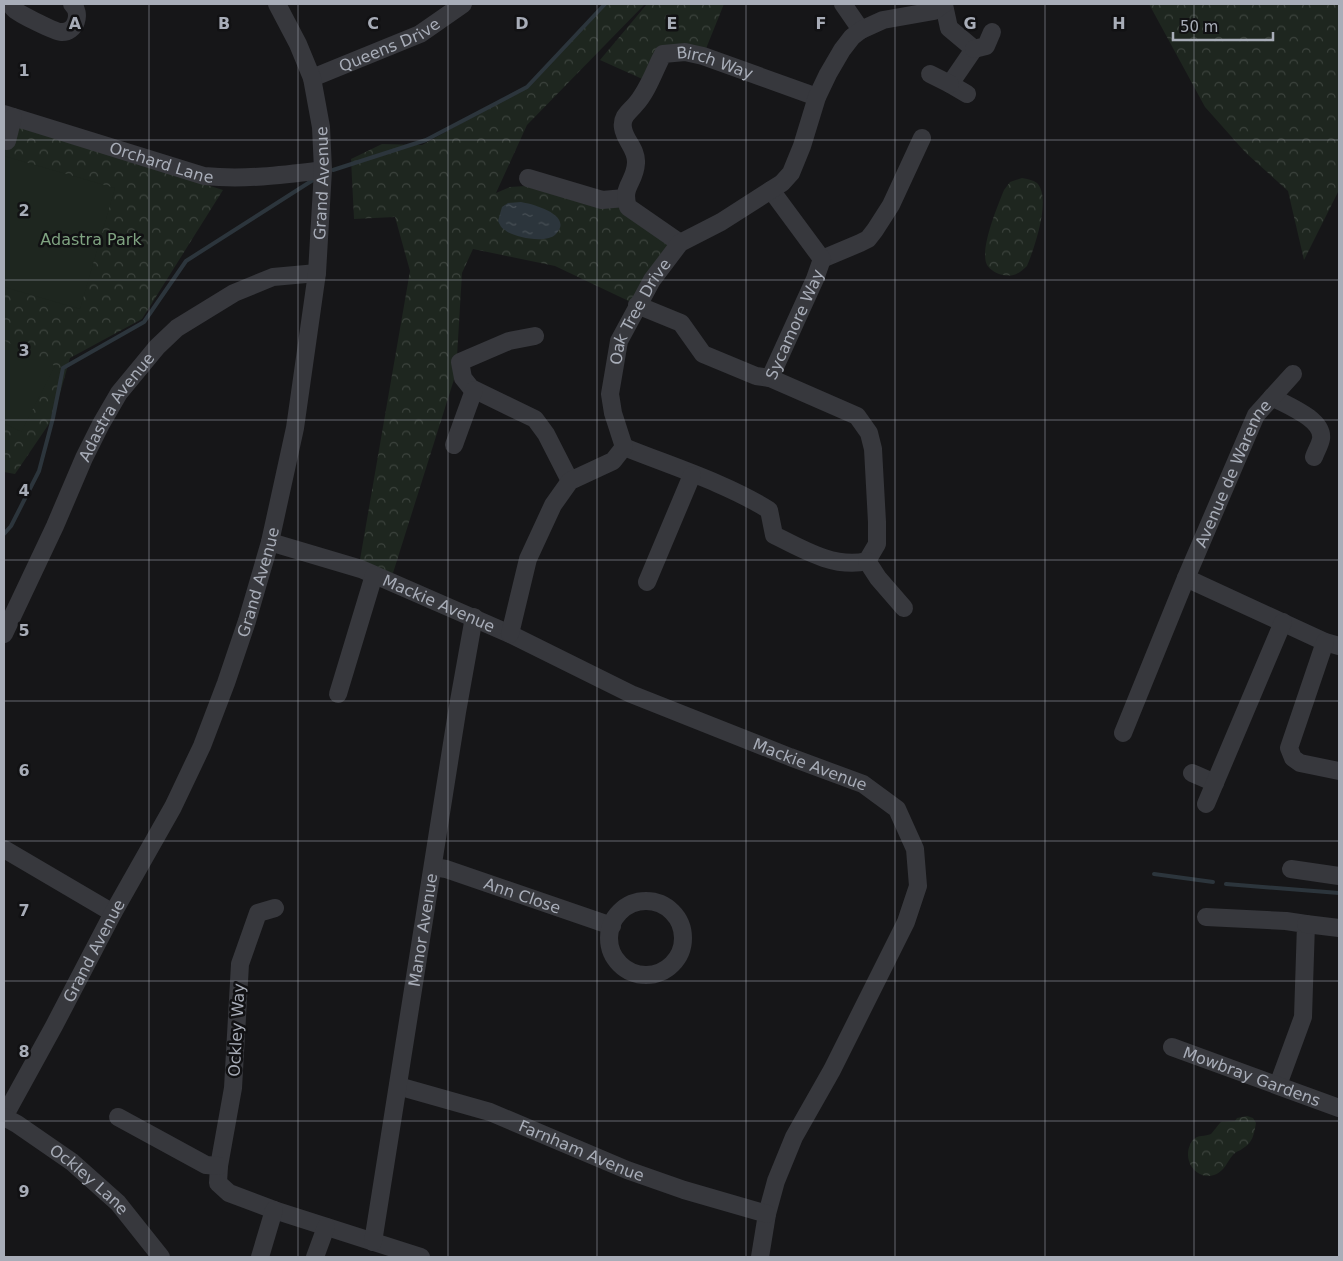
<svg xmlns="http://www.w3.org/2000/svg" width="1343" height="1261" font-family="'DejaVu Sans',sans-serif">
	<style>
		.forest { fill: url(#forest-crowns) }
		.garden { fill: #1e261f }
		.water { fill: url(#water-ripples) }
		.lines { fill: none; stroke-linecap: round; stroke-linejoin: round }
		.stream { stroke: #2c353c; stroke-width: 4 }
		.minor { stroke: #37383d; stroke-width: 18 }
		.grid { fill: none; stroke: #a8adb8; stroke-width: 1; stroke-opacity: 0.55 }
		.labels { text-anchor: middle; stroke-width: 5; stroke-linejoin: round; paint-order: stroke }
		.street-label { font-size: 16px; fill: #a8adb8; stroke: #111113 }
		.park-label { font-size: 16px; fill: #7fa381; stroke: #111113 }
		.grid-label { font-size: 16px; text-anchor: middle; font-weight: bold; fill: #a8adb8; stroke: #111113; stroke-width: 5; stroke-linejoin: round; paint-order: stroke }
	</style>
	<defs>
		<pattern id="forest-crowns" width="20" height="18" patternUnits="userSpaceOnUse" patternTransform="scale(1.25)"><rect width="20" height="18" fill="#1e261f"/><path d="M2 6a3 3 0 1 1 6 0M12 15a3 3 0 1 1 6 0" fill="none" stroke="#3c433d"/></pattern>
		<pattern id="water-ripples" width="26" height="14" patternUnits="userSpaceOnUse" patternTransform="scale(1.25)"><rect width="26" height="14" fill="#2c353c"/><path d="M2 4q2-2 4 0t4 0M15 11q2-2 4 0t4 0" fill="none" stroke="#485056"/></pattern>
	</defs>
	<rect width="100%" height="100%" fill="#161618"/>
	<g class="forest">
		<path d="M605 4H645L527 125 496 193 510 187 525 186 628 207 680 243 637 305 555 266 473 249 462 273 456 373 393 573 357 577 410 271 395 217 354 219 351 159 382 144 422 145 527 87Z"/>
		<path d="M647 4H724L703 56 674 52 649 82 600 60Z"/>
		<path d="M1149 4H1339V190L1304 260 1288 191 1246 153 1205 107Z"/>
		<path d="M4 121 223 190 142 319 70 358 53 418 15 474 4 472Z"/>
		<path d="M1022 178C1027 179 1033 180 1037 183 1052 198 1034 249 1027 266 1020 273 1014 277 1003 275 997 274 990 270 987 265 979 250 998 205 1004 190L1010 182Z"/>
		<path d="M1247 1116 1253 1118 1256 1123C1254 1134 1253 1143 1242 1149 1240 1151 1237 1151 1235 1153 1227 1160 1226 1171 1214 1175 1194 1181 1180 1156 1193 1140 1198 1134 1205 1137 1211 1134 1213 1132 1218 1125 1221 1122L1235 1121 1237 1118Z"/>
	</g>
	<g class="garden">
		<path d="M4 156 115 188 80 309 4 287Z"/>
		<path d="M5 341 55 366 21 432 4 423V344Z"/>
	</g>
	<path class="water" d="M521 202C533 204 574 215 556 234 547 244 514 238 505 230 501 228 500 225 498 221L502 207 508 203Z"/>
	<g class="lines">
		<g class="stream">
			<path d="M333 170 426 140 527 87 605 4"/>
			<path d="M4 534 11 526 39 471 53 418 63 368 144 322 186 261 313 180"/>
			<path d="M1154 874 1213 882"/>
			<path d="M1226 884 1339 893"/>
		</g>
		<g class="minor">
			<path d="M10 4C11 6 13 8 15 10 20 14 55 32 61 32 76 33 82 13 72 4"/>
			<path d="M843 4 861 30"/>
			<path d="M944 5 949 28 974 49 950 84 967 94"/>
			<path d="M974 49 986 46 992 32"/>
			<path d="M930 74 950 84"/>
			<path id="s1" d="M312 78 420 34 463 4"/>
			<path id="s2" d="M4 114 204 176C245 180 283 175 323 170"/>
			<path d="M7 141 13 117"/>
			<path d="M528 178 602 200 625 198"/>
			<path id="s3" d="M680 243 628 207C621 186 635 183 636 163 637 149 625 141 623 128 621 117 629 112 635 105 648 91 654 71 663 54L685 52 703 56 817 97"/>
			<path d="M822 259 860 243 868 239 875 230 891 205 922 138"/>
			<path id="s4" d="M637 305 681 323 703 354 756 376 770 378 815 279 822 259 771 190"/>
			<path d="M535 336 509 341 460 362 463 378 471 388 535 419 546 434 570 481"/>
			<path d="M1272 397C1286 405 1324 419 1321 439 1320 445 1316 451 1314 457"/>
			<path d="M454 445 474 390"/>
			<path d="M624 447C671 466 726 483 769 510L774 535C802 549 835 569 867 561L877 544V522L873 449 869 433 857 416 770 378"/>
			<path id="s5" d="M270 542 361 569 510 634 631 694 790 757 863 784 897 809 915 849 918 886 906 922 832 1070 794 1137 776 1181 767 1214 760 1257"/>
			<path d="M867 561 878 578 904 608"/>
			<path d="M1186 578 1325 642 1339 646"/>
			<path d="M647 582 692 475"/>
			<path id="s6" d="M4 634 55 526 84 458 101 424 119 393 157 347 177 328 234 293 273 277 317 273"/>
			<path id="s7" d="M510 634 528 559 553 505 570 481 613 461 624 447 613 413 610 394 619 341 652 280 680 243 721 222 782 183 791 173 802 146 817 97 828 74 842 50 852 37 861 30 883 20 934 11 944 4"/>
			<path d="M1325 642 1289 748 1293 758 1300 763 1339 771"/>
			<path d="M338 694 374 575"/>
			<path id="s8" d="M1123 733 1186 578 1256 415 1293 374"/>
			<path d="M1192 773 1215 783"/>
			<path d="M1206 804 1283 622"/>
			<path d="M4 849 113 913"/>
			<path id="s9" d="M433 867 446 869 612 926"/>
			<path d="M1291 869 1339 876"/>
			<circle cx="646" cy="938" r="37"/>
			<path d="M275 908 258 913 240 964 233 1088 219 1166 218 1183 229 1193 274 1210 421 1257"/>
			<path d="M1206 917 1286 921 1306 924 1303 1017 1278 1085"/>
			<path d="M1306 924 1339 928"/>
			<path id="s10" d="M1172 1047 1339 1108"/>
			<path id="s11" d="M398 1086 490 1112 627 1170 684 1190 767 1214"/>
			<path id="s12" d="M4 1117 54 1026 113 913 173 807 202 746 226 683 247 621 270 542 295 428 317 273 323 170 321 127 312 78 298 44 277 4"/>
			<path id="s13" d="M4 1117 17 1124 72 1162 118 1203 161 1257"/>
			<path d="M118 1117 206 1165 219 1166"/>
			<path id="s14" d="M373 1242 457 712 474 617"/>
			<path d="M260 1257 274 1210"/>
			<path d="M315 1257 326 1227"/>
		</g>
	</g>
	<path class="grid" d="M149 4V1257M298 4V1257M448 4V1257M597 4V1257M746 4V1257M895 4V1257M1045 4V1257M1194 4V1257M4 140H1339M4 280H1339M4 420H1339M4 560H1339M4 701H1339M4 841H1339M4 981H1339M4 1121H1339"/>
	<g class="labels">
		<g class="street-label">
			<text dy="6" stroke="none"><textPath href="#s1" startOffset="84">Queens Drive</textPath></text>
			<text dy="6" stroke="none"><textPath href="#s3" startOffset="286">Birch Way</textPath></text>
			<text dy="6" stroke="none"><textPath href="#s2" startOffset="165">Orchard Lane</textPath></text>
			<text dy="6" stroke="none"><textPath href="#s12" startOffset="999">Grand Avenue</textPath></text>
			<text dy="6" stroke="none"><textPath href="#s7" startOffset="375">Oak Tree Drive</textPath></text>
			<text dy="6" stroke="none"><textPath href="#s4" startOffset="216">Sycamore Way</textPath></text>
			<text dy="6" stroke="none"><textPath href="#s6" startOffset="254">Adastra Avenue</textPath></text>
			<text dy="6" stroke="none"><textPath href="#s8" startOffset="282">Avenue de Warenne</textPath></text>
			<text dy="6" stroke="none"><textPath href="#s12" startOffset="594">Grand Avenue</textPath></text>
			<text dy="6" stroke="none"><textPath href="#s5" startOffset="180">Mackie Avenue</textPath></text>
			<text dy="6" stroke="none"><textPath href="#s5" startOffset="585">Mackie Avenue</textPath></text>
			<text dy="6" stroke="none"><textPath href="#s9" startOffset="94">Ann Close</textPath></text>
			<text dy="6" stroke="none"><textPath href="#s14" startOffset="316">Manor Avenue</textPath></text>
			<text dy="6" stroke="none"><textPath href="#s12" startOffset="189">Grand Avenue</textPath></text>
			<text transform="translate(236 1030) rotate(-87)" y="6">Ockley Way</text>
			<text dy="6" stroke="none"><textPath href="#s10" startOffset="85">Mowbray Gardens</textPath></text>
			<text dy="6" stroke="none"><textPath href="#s11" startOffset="195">Farnham Avenue</textPath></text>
			<text dy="6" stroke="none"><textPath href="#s13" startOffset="106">Ockley Lane</textPath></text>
		</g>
		<g class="park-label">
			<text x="91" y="245">Adastra Park</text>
		</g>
	</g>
	<g class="grid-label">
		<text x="75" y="29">A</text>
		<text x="224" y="29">B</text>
		<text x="373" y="29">C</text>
		<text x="522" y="29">D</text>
		<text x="672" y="29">E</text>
		<text x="821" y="29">F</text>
		<text x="970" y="29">G</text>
		<text x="1119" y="29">H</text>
		<text x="24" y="76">1</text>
		<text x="24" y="216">2</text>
		<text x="24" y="356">3</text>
		<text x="24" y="496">4</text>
		<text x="24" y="636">5</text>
		<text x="24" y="776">6</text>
		<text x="24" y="916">7</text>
		<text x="24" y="1057">8</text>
		<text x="24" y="1197">9</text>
	</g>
	<rect width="1343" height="1261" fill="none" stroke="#a8adb8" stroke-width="10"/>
	<path d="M1173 32v8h100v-8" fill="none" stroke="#a8adb8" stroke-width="2.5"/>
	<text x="1180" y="32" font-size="15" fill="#a8adb8" stroke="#111113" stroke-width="4" paint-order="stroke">50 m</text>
</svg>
